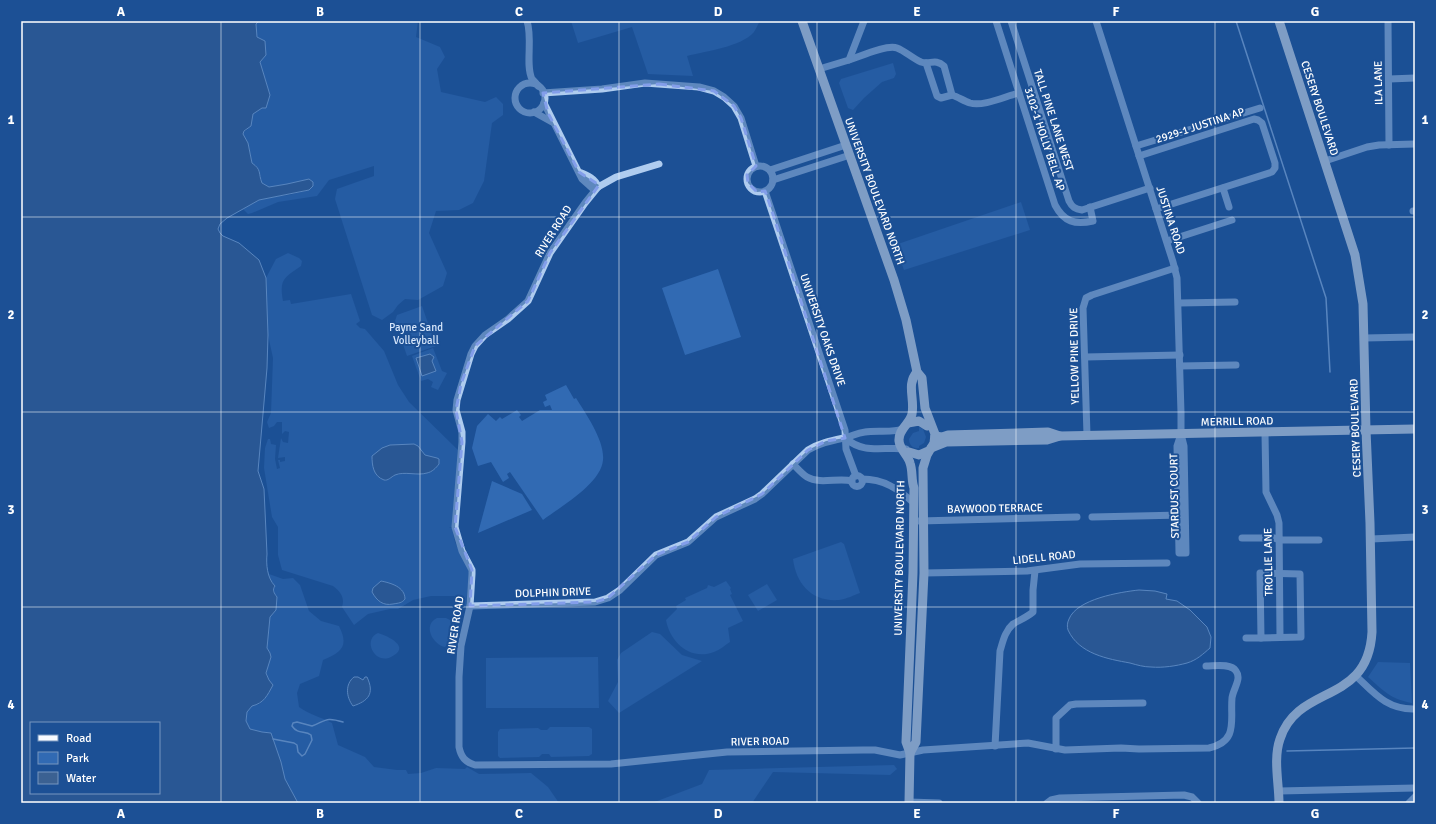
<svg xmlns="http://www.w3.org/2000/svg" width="1436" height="824" font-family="Signika,sans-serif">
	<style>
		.green { fill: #316ab3; fill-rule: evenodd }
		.water { fill: #3b6192; stroke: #a2c6f1; fill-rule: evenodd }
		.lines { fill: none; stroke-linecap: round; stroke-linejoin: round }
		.stream { stroke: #a2c6f1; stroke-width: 1.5 }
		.minor { stroke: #afccef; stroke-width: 7 }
		.major { stroke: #f7faff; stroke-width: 9 }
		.marked { fill: none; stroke: #839eea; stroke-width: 3; stroke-dasharray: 8 5; stroke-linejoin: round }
		.grid { fill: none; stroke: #fff; stroke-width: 1; stroke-opacity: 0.55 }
		.labels { text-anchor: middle; stroke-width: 4; stroke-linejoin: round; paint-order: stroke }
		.street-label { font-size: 11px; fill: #fff; stroke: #1c5095 }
		.park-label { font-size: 11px; fill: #d6e6fb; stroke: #1c5095 }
		.neatline { fill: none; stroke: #fff; stroke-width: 1.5 }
		.grid-label { font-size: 13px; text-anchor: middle; font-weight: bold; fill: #fff }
	</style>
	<rect width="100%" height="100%" fill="#1c5095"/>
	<g class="green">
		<path d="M259 21H418L416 37 440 47 445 57 437 69 441 92 485 102 496 97 503 104V115L492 123 484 181 473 203 459 210 436 211 429 233 447 273 443 286 418 300 405 299 398 305 393 312 382 320 372 315 335 199 337 189 374 176V166L329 180 317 196 278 202 252 213 248 214 243 209 259 200 269 197 289 195 309 190 287 184 269 187 262 183C259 173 262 170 252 163L248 143 242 134 251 126 253 114 262 108 270 95 260 62 266 55C261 45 255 35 256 24Z"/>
		<path d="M571 21H760C758 24 756 29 754 32 741 47 706 51 687 56L693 76 648 74 632 27 578 43Z"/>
		<path d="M893 63 896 74 894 78 882 82 864 98 853 110 848 108 839 83 841 79Z"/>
		<path d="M1021 202 1030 230 904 270 895 245Z"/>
		<path d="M288 253 299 258 302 261 301 266C284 278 279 279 283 301L290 300 291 304 351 294 360 321 356 324 360 328 365 329 384 351 398 385 409 402 458 450 452 527 449 528H452L455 542 469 572 466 607H464L463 601 454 596H431L413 600 398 609H390L368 614 354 625 342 607C345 598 341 592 333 586L282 570 278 555V527L272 517 264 468 265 448 268 439H270L271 444 276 445 275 459 277 469 280 468 278 460H280V462L285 461V457L278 458 281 438 283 442 288 443 289 432 285 431 282 434V422H277L274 426 269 428 267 422 271 413 273 358 268 335 266 278 276 259ZM418 446 425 455 437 458 408 473 395 475Z"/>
		<path d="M718 269 741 337 685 355 662 288Z"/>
		<path d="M422 306 436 346 407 356 395 321 397 315Z"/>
		<path d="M433 348 442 371 447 373 438 390 431 387 433 382 428 379 421 381 412 356Z"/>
		<path d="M566 385 574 399 576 398C586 414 605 441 603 460 601 484 560 507 543 520L510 472 507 474 509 478 503 482 491 462 478 466 472 448 477 426 488 414 496 421 500 417 502 419 517 410 521 415 519 417 522 421 540 410H552L550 405 545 407 543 402 547 400 545 395Z"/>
		<path d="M919 427 923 429 926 437 924 443 919 446V448C913 449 909 445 909 439L913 433 919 431Z"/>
		<path d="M492 481 522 494 532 510 478 533Z"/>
		<path d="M841 542 844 544 860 593C854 595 847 599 839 600 812 602 796 584 793 559Z"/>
		<path d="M269 574 283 579 293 578 300 585 309 611 321 621 339 626C349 646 342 652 323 660L319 676 300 684 297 693 299 707C310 715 321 717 332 723L338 745 365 757 374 767 397 770H406L408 774 421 773 436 768 465 769 467 767 479 774 531 773 548 787 559 803H298L285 779 281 762 271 733 262 732 250 729 246 721 247 712 252 706 260 704 269 680 266 670 271 657 270 653 267 648 270 617 276 610 274 594Z"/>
		<path d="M726 581 731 588 730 589 732 594 730 595 743 621 728 628 730 642C725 645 720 650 714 652 690 661 670 642 666 620L677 609 676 606 686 600 685 598 707 588 708 585 714 587Z"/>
		<path d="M767 584 777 600 758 611 748 595Z"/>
		<path d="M437 618H446L450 620C452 626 450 643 445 647 433 645 422 625 437 618Z"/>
		<path d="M652 632 660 634 682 655 702 661 619 713 608 701 618 682 617 660 621 653Z"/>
		<path d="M378 633C388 636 412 647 391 657 375 665 362 640 378 633Z"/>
		<path d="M598 657 599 708H486V658Z"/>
		<path d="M1378 662 1410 663 1412 703C1390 699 1384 691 1368 677Z"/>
		<path d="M550 727H589L592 729V754L589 756 551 757 549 754H542L539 757 500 758 498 756V732L500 729 538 728 541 730H547Z"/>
		<path d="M894 765 897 769 890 775 773 772 752 803H652L702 784 709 770Z"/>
	</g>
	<g class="water">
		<path d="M21 21H259L256 24 257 37 265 41 266 55 260 62 270 95 266 108H262L253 114 251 126 244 131 243 134 248 143 252 163C262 170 258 173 262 183L269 187 287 184 309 179 313 182V186L309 190 259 200 227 218 220 224 218 229 220 233 223 236 239 243 259 260 266 278 268 335 267 368 258 471 264 489 267 554C266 564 267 578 275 586 272 590 274 593 277 597L276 610 270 617 267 648 270 653 271 657 266 673 269 680 273 685C267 696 264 703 252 706L247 712 246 721 250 729 262 732 271 733 281 762 285 779 298 803H21ZM31 723H159V793H31Z"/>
		<path d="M430 354 434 357 432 361 436 371 422 376 416 358Z"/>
		<path d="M414 444 418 446 425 455 437 458 439 459V464C436 468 432 472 427 473 417 476 405 471 395 475 391 477 388 481 384 480 373 476 372 465 372 456L382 448 390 445Z"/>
		<path d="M381 581C391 583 405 587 405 599 402 603 399 603 393 604 383 606 377 601 372 592L373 588Z"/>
		<path d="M1139 590 1155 591 1167 594 1166 599 1177 601 1190 610 1207 627 1211 637 1210 648C1203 654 1197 660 1187 663 1176 666 1163 668 1151 667 1144 667 1137 665 1130 663 1108 659 1079 654 1068 630 1067 627 1067 623 1069 619 1077 599 1120 592 1139 590Z"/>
		<path d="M354 677H358L363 680 365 677H367C375 694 368 701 353 706 346 697 345 684 354 677Z"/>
	</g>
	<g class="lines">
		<g class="stream">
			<path d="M1236 21 1326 298 1330 372"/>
			<path d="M273 739 294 743 297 745 298 752 302 756 305 754 312 740 311 735C305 730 298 735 292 726L293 723 297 722 312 726C327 720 326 717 343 722"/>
			<path d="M1287 751 1415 748"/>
		</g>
		<g class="minor">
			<path d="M527 21C533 39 525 65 532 79 534 81 537 84 538 86"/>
			<path d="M996 21 1055 205C1064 222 1075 225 1093 221L1090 207"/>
			<path d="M1011 21 1069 201C1072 207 1075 209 1082 210L1150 188"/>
			<path d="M1096 21 1173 262 1177 278 1181 413V434L1177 446 1179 553H1186L1184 446 1181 434"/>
			<path d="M1388 21 1389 145"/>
			<path d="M849 60C859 57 887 44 897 48 905 51 912 58 921 62 930 65 935 58 944 66L952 95C958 97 964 101 970 103 983 107 1006 96 1019 93"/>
			<path d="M926 63 937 96 941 98 952 95"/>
			<path d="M819 69 849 60 864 21"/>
			<path d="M1389 79 1415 78"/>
			<circle cx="530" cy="98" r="15"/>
			<path d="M543 93 602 89 645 83 699 87 714 91 724 97 734 106 741 118 756 166"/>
			<path d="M544 103 582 179 592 188 598 187C596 179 587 175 579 172"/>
			<path d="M534 112 552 122"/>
			<path d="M1136 146 1260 108"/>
			<path d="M1139 156 1254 119 1258 120 1262 123 1275 163V168L1272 172 1156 209"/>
			<path d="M1325 161 1367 147 1379 145 1415 144"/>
			<path d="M659 164 616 177 598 187 585 203 550 253 528 301 508 319 485 335 475 346 471 354 457 400 456 410 462 432V442L455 527 462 551 472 570V574L470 606 461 646 459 677V747C461 757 465 762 475 765L611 764 727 752 863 750H875L900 755 923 750 1028 743 1065 750 1121 748 1139 749 1209 748C1239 741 1230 720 1232 698 1233 689 1242 679 1236 671 1231 663 1215 666 1206 666"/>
			<circle cx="760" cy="179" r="13"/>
			<path d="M770 170 846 145"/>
			<path d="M773 180 850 155"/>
			<path d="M1223 188 1229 207"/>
			<path d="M765 191 845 430 846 449 856 476"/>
			<path d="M1413 211H1415"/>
			<path d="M1167 241 1232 220"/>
			<path d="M1179 303 1235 302"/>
			<path d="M1364 338 1415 337"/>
			<path d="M1085 357 1180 355"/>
			<path d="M1180 366 1236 365"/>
			<path d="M1265 433 1266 492 1277 515 1279 523 1280 637"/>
			<path d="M1087 435 1083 308 1086 298 1092 295 1175 268"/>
			<path d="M845 438C865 455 883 446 906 449"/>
			<path d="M793 464C797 468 802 474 807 477 821 485 838 477 852 481"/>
			<circle cx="857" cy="481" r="5.5"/>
			<path d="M862 479C884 479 898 489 914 503"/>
			<path d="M1092 517 1182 515"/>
			<path d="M919 521 1077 517"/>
			<path d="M1242 538H1274L1282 540H1319"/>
			<path d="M1371 539 1415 537"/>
			<path d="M924 573 1027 571 1080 564 1167 563"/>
			<path d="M1260 573 1300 574 1301 637 1261 638Z"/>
			<path d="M470 606 595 602 608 598 620 590 656 555 688 542 716 517 755 499 762 494 808 450C820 443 830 441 844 438 851 437 856 433 865 432 875 430 895 433 902 429"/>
			<path d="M1246 638H1261"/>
			<path d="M1356 676C1374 693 1387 710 1415 709"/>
			<path d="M995 746 1000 651C1003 641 1005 631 1013 624 1020 620 1027 617 1033 612V590L1035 571"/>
			<path d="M1056 749V718L1070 705 1076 704 1143 703"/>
			<path d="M1279 791 1415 788"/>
			<path d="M909 802 939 803"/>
			<path d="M1047 803 1051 800 1060 798 1184 795 1192 797 1198 803"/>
			<path d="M1409 803 1415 797"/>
		</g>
		<g class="major">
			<path d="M802 21 894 280 906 320 917 372 922 378 925 408 935 434 934 443 927 455 923 468 924 573 916 742 910 753"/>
			<path d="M908 423 919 421 927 426"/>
			<path d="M935 436 942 437 948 435 1048 432 1060 436"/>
			<path d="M931 448 946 442 1047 440 1060 436 1415 429"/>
			<path d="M909 452 919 455 928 451"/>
			<path d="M909 803 910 753 906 742 913 573 914 488C911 480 913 471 910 463 908 455 900 450 899 441 898 429 910 424 912 414 915 399 906 384 917 372"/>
			<path d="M1279 803C1279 783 1273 759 1280 739 1298 683 1368 706 1372 632L1370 523 1366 430 1363 304 1355 255 1279 21"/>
		</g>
	</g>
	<path d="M0 0H1436V824H0ZM659 84 714 91 734 106 741 118 756 166 747 175 748 183 757 192 765 191 769 202 845 438 826 441 808 450 762 494 716 517 688 542 656 555 608 598 595 602 470 606 472 570 455 527 462 442 456 410 461 384 475 346 528 301 550 253 599 185 579 172 548 113 543 93Z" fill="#1c5095" fill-opacity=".55" fill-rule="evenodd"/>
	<path class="marked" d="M659 84 714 91 734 106 741 118 756 166 747 175 748 183 757 192 765 191 769 202 845 438 826 441 808 450 762 494 716 517 688 542 656 555 608 598 595 602 470 606 472 570 455 527 462 442 456 410 461 384 475 346 528 301 550 253 599 185 579 172 548 113 543 93Z"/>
	<path class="grid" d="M221 21V803M420 21V803M619 21V803M817 21V803M1016 21V803M1215 21V803M21 217H1415M21 412H1415M21 607H1415"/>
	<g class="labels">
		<g class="street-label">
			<text transform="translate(1378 83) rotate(-91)" y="4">ILA LANE</text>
			<text transform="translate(1320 108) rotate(72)" y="4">CESERY BOULEVARD</text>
			<text transform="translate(1054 120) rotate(72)" y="4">TALL PINE LANE WEST</text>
			<text transform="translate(1200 125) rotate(-18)" y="4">2929-1 JUSTINA AP</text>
			<text transform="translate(1045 139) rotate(72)" y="4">3102-1 HOLLY BELL AP</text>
			<text transform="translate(875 191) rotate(70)" y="4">UNIVERSITY BOULEVARD NORTH</text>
			<text transform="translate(1171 220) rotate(72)" y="4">JUSTINA ROAD</text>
			<text transform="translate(553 231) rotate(-58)" y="4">RIVER ROAD</text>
			<text transform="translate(823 330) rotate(71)" y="4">UNIVERSITY OAKS DRIVE</text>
			<text transform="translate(1074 356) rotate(-91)" y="4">YELLOW PINE DRIVE</text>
			<text transform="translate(1237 421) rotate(-1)" y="4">MERRILL ROAD</text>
			<text transform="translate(1355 428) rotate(-92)" y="4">CESERY BOULEVARD</text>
			<text transform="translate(1174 496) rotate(-91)" y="4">STARDUST COURT</text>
			<text transform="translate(995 508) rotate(-1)" y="4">BAYWOOD TERRACE</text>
			<text transform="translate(1044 557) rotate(-6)" y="4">LIDELL ROAD</text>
			<text transform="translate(899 558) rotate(-89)" y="4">UNIVERSITY BOULEVARD NORTH</text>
			<text transform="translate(1268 562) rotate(-91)" y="4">TROLLIE LANE</text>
			<text transform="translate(553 592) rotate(-2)" y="4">DOLPHIN DRIVE</text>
			<text transform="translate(455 625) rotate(-81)" y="4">RIVER ROAD</text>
			<text transform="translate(760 741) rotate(-1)" y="4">RIVER ROAD</text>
		</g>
		<g class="park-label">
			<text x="416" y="331">Payne Sand<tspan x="416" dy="13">Volleyball</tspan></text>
		</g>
	</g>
	<rect width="1436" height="824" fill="none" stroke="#1c5095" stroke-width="44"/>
	<rect x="30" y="722" width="130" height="72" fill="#1c5095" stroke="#7796bf"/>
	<rect x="38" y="735" width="20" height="6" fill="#f7faff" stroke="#7796bf"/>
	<text x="66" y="742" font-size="12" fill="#ffffff">Road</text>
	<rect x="38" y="752" width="20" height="12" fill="#316ab3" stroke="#7796bf"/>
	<text x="66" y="762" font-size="12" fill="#ffffff">Park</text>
	<rect x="38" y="772" width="20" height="12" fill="#3b6192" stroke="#7796bf"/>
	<text x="66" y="782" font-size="12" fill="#ffffff">Water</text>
	<rect x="22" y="22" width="1392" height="780" class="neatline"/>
	<g class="grid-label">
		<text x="121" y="16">A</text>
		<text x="320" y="16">B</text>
		<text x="519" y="16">C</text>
		<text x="718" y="16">D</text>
		<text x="917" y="16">E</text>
		<text x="1116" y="16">F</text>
		<text x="1315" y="16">G</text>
		<text x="11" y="124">1</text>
		<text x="1425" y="124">1</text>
		<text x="11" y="319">2</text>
		<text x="1425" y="319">2</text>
		<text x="11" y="514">3</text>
		<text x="1425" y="514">3</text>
		<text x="11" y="709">4</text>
		<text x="1425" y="709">4</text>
		<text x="121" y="818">A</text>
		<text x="320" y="818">B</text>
		<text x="519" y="818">C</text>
		<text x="718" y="818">D</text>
		<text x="917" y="818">E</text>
		<text x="1116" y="818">F</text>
		<text x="1315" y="818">G</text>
	</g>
</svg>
